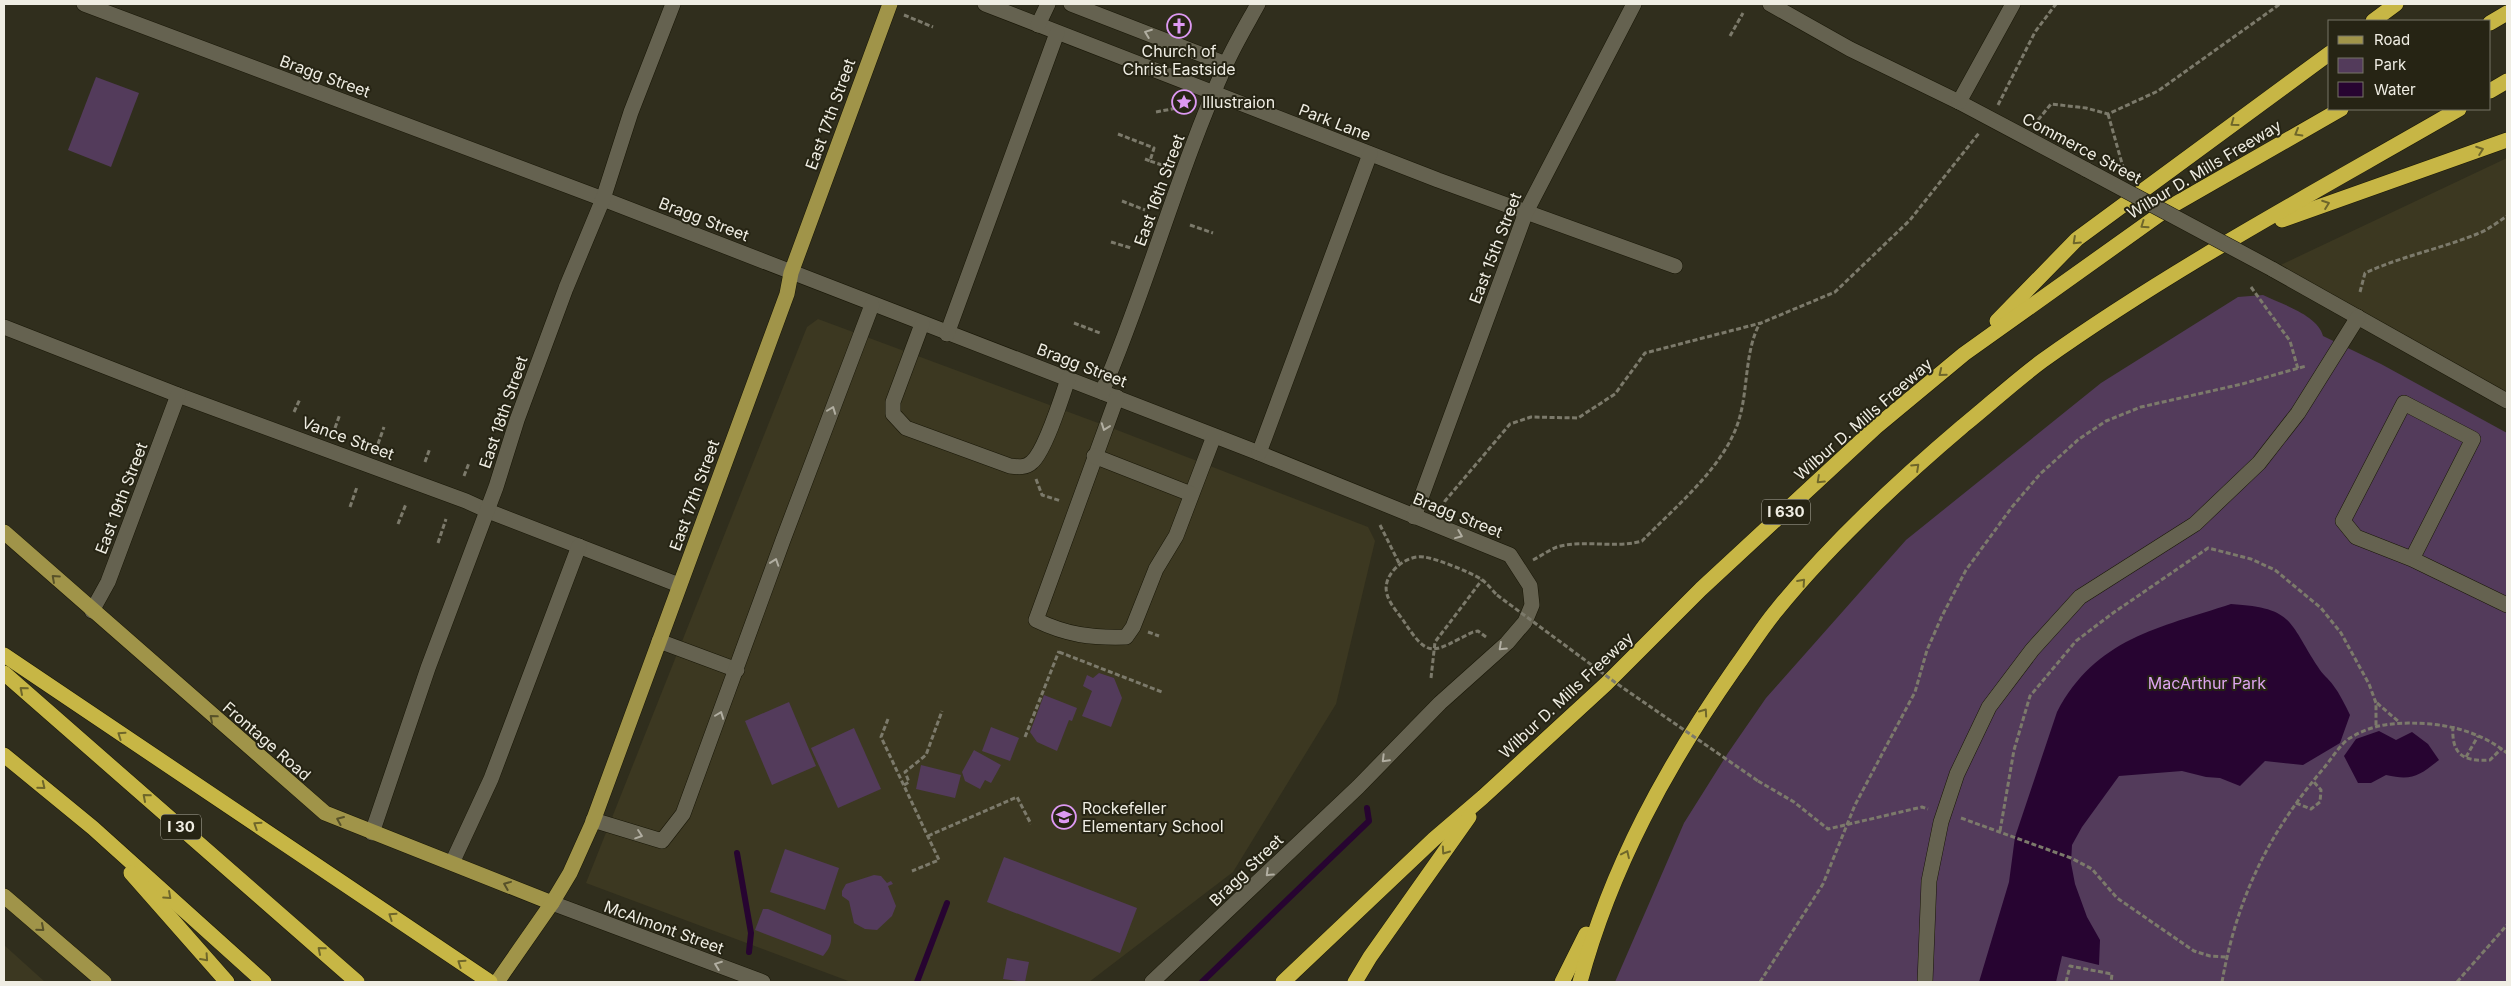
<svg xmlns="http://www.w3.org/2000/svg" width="2511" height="986" font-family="Inter,sans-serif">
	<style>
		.built { fill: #3c3821 }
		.green { fill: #533b5b }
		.water { fill: #270431 }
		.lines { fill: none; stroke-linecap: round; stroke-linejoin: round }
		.stream { stroke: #270431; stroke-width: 6 }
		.minor-casing { stroke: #181606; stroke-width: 16 }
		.major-casing { stroke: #181606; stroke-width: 16 }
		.highway-casing { stroke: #181606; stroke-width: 16 }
		.path { stroke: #7c7a6b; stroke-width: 3; stroke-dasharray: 5 2.5; stroke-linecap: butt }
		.minor { stroke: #656250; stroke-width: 15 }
		.major { stroke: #a09449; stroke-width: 15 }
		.highway { stroke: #c7b645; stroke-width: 15 }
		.minor-bridge-casing { stroke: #181606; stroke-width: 16; stroke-linecap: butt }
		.path-bridge { stroke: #7c7a6b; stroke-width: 3; stroke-dasharray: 5 2.5; stroke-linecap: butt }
		.minor-bridge { stroke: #656250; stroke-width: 15 }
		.oneway { stroke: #b1aea1 }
		.oneway2 { stroke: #6e662a }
		.oneway3 { stroke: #575129 }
		.labels { text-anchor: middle; stroke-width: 4; stroke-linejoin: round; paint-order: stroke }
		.shield { fill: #262414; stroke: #b3b1a5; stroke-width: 1 }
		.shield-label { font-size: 15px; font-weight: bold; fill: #efede3 }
		.poi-label { font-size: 16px; fill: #efede3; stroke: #262414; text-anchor: start }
		.street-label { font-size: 16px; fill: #efede3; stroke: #262414 }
		.park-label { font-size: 16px; fill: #dea5f0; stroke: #262414 }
	</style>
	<rect width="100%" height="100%" fill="#302e1d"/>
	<g class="built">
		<path d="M2507 158V404L2272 269Z"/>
		<path d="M818 319 1117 430 1368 527 1375 541 1336 704 1233 872 1089 982H851L586 883 807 327Z"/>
		<path d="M4 945 45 982H4Z"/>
	</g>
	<g class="green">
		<path d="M96 77 139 93 111 167 68 150Z"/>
		<path d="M2263 295C2281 304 2318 315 2323 336L2381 364 2507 433V982H1615L1684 823 1728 753 1766 698 1906 540 2101 383 2238 297Z"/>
		<path d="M1099 673 1114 678 1122 698 1111 727 1082 716 1092 691 1083 686 1087 675 1093 678Z"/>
		<path d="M1044 695 1077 708 1072 721 1069 720 1057 751 1037 742 1030 732Z"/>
		<path d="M789 702 816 766 772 785 745 721Z"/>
		<path d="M991 727 1019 738 1010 761 982 751Z"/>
		<path d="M854 728 881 789 838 808 811 748Z"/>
		<path d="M974 750 1001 765 991 783 985 780 980 789 965 781 962 772Z"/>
		<path d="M921 765 961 775 955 798 916 789Z"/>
		<path d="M785 849 839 868 825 910 770 892Z"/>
		<path d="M1004 857 1137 908 1120 953 987 902Z"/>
		<path d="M874 875 881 876 887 883 891 881 893 884 888 886 896 906 892 916 877 930 865 929 854 923 849 901 842 896V891L846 884Z"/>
		<path d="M763 909H768L831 935C832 943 829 949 823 956L755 930Z"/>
		<path d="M1007 958 1029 962 1025 982 1003 979Z"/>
	</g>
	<g class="water">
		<path d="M2231 604C2294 608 2288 621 2318 667 2322 674 2329 679 2333 685 2340 694 2345 705 2350 715L2340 743 2303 765 2265 761 2240 786 2220 778 2206 777 2182 771 2119 776 2082 827 2072 845 2071 863 2075 884 2087 917 2100 940 2099 965 2062 956 2056 982H1979L2009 882 2015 837 2057 712C2096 638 2159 628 2231 604Z"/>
		<path d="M2379 731 2396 740 2412 732 2428 744 2439 760C2419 776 2412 781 2386 775L2371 783H2358L2344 756 2356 739Z"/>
	</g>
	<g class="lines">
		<g class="stream">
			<path d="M737 853 751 933 749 952"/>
			<path d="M917 982 947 903"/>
			<path d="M1202 982 1369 821 1367 808"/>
		</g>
		<g class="minor-casing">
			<g id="minor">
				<path d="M84 4 603 199 1259 453 1510 555 1530 586 1532 605 1525 622 1507 643 1440 703 1358 787 1152 982"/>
				<path d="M985 4 1438 180 1675 266"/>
				<path d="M1071 4 1226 64"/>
				<path d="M1770 4 1850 49 1959 102 2087 170"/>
				<path d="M1038 25 1048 4"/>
				<path d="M1959 102 2013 4"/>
				<path d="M2272 269 2507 401"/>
				<path d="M922 324 893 402V414L906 428 1010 466C1018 467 1026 468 1032 462 1045 451 1062 397 1068 379"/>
				<path d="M4 327 178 395 466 501 488 511 679 585"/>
				<path d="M947 334 1057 33"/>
				<path d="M1102 392C1148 285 1178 170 1226 64 1235 44 1247 24 1258 4"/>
				<path d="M1117 397 1036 620C1067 635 1091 638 1126 637L1133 627 1156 569 1176 536 1214 436"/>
				<path d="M1259 453 1370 154"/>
				<path d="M1094 456 1191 494"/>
				<path d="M1414 517 1526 212 1634 4"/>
				<path d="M2412 559 2473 439 2404 403 2343 521 2356 537 2412 559 2507 605"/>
				<path d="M92 611 108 582 178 395"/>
				<path d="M659 641 737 670"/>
				<path d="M593 820 662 841 683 814 783 540 872 305"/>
				<path d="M372 833 428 668 496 487 517 420 566 288 603 199 631 112 673 4"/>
				<path d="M452 863 491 779 579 546"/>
				<path d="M552 903 763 982"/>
				<path d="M1925 982 1929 881 1941 822 1957 774 1989 707 2032 650 2080 597 2195 524 2259 463 2298 413 2358 317"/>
			</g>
		</g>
		<g class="major-casing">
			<g id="major">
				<path d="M4 532 325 813 552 903"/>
				<path d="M4 896 104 982"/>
				<path d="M497 982 552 903 570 873 592 824 787 294 791 273 890 4"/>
			</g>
		</g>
		<g class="highway-casing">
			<g id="highway">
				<path d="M2373 21 2396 4"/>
				<path d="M2490 23 2507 13"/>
				<path d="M2490 91 2507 81"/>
				<path d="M2282 220 2507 140"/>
				<path d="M1997 321 2077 239 2330 53"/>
				<path d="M4 655 490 982"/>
				<path d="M4 673 357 982"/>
				<path d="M4 755 93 828 264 982"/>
				<path d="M131 873 227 982"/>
				<path d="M1283 982 1434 839 1483 797 1606 684 1701 589 1876 427 1964 354 2170 207 2341 109"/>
				<path d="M1355 982 1370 957 1469 817"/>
				<path d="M1562 982 1586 934"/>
				<path d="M1580 982C1611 867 1667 765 1735 668 1749 649 1761 629 1776 611 1831 543 1897 482 1963 426 1989 405 2015 381 2042 361 2174 267 2319 190 2459 109"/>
			</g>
		</g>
		<g class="path">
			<path d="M1691 5V4"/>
			<path d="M904 15 933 27"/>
			<path d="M1730 36 1743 13"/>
			<path d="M1998 105 2035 32 2056 4"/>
			<path d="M1156 112 1177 108 1188 112"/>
			<path d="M2108 114 2123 167"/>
			<path d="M2038 120 2051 104 2086 108 2108 114 2158 91 2280 4"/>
			<path d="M1118 134 1154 148 1150 161 1162 165"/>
			<path d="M1145 159 1150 161"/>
			<path d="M1122 201 1145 210"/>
			<path d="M1190 225 1213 233"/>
			<path d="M1111 242 1131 248"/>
			<path d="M2251 287 2290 341 2298 369"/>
			<path d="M2360 292 2365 273C2402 256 2440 249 2477 234 2488 230 2498 222 2507 216"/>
			<path d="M1074 323 1100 333"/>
			<path d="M294 412 300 399"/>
			<path d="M335 428 340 414"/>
			<path d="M378 444 384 427"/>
			<path d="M425 462 430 448"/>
			<path d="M464 476 469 463"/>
			<path d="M1036 479 1042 495 1061 501"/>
			<path d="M350 507 357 487"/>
			<path d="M1442 509 1445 501 1510 424 1531 417 1578 418 1615 394 1645 353 1761 323 1835 292 1910 220 1979 133"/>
			<path d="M398 524 406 504"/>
			<path d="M1380 525 1400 565"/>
			<path d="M438 543 446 519"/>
			<path d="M1533 560C1541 556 1549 550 1557 547 1584 539 1615 549 1642 541 1675 507 1728 464 1740 416 1748 387 1745 350 1760 323"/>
			<path d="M1148 632 1159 636"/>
			<path d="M1486 637 1478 631 1473 632C1433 651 1430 662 1403 620 1398 613 1389 603 1387 594 1381 575 1406 554 1424 557 1438 559 1469 572 1481 579 1487 583 1492 590 1497 595"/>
			<path d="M1059 652 1162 692"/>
			<path d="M1431 678 1435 642 1482 580"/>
			<path d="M2377 703 2399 722"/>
			<path d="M888 719 881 737 939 860 912 871"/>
			<path d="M2453 726C2451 755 2464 762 2490 760L2502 748"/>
			<path d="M1025 737 1059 651"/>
			<path d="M2466 757 2478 736"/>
			<path d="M1758 781 1794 802 1828 829 1922 807 1928 809"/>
			<path d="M904 785 909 782 905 772 926 755 942 711"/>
			<path d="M2296 803 2311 809 2320 802 2321 790 2313 781"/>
			<path d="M1961 818 2071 858 2092 869 2117 898 2194 951 2210 956 2227 957"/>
			<path d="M2000 831 2014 750 2030 696 2076 641 2113 613 2208 548 2251 559 2275 570 2321 608 2341 633 2369 684 2376 703V726"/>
			<path d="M928 836 1017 797 1031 824"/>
			<path d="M1760 982 1823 884 1855 805 1915 692 1927 650 1942 616 1966 570 2012 507 2040 474 2079 439 2106 421 2141 407 2242 384 2306 366"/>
			<path d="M2066 982 2070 966 2112 974 2111 982"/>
			<path d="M2222 982C2237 898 2268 834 2323 769 2331 760 2340 744 2350 738 2376 722 2401 722 2431 724 2459 727 2484 735 2507 753"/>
			<path d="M2457 982 2507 925"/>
		</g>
		<use href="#minor" class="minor"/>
		<use href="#major" class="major"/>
		<use href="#highway" class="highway"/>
		<g class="minor-bridge-casing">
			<path id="minor-bridge" d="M2087 170 2272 269"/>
		</g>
		<path class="path-bridge" d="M1497 595 1616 683 1758 781"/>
		<use href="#minor-bridge" class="minor-bridge"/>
	</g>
	<defs><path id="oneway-chevron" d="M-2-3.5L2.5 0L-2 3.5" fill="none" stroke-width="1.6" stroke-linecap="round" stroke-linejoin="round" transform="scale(1.25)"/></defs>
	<g class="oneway">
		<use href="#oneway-chevron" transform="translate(1148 33) rotate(-159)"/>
		<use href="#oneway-chevron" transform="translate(832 410) rotate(-69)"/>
		<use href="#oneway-chevron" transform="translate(1105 427) rotate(110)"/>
		<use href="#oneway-chevron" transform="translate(1459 535) rotate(22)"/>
		<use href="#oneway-chevron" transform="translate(775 562) rotate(-71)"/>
		<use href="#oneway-chevron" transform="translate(1502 647) rotate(137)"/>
		<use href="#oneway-chevron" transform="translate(720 715) rotate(-69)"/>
		<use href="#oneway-chevron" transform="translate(1385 759) rotate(135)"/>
		<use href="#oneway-chevron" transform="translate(639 835) rotate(19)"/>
		<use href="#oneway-chevron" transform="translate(1269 873) rotate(136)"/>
		<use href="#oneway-chevron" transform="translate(718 965) rotate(-159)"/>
	</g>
	<g class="oneway2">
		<use href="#oneway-chevron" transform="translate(2234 123) rotate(144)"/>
		<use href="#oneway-chevron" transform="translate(2298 133) rotate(150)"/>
		<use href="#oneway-chevron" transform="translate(2480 150) rotate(-20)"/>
		<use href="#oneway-chevron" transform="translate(2326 204) rotate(-20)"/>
		<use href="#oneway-chevron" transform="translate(2144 225) rotate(145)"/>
		<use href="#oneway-chevron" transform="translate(2076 241) rotate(137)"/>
		<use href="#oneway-chevron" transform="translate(1942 373) rotate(141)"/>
		<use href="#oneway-chevron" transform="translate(1916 467) rotate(-43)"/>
		<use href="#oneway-chevron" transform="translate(1820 480) rotate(137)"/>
		<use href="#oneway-chevron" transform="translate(1802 582) rotate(-48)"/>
		<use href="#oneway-chevron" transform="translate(23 690) rotate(-139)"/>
		<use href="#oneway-chevron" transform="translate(1704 712) rotate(-55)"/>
		<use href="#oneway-chevron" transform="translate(121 735) rotate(-146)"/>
		<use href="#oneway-chevron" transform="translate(42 786) rotate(39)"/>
		<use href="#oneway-chevron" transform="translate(146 797) rotate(-139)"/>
		<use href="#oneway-chevron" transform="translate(257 825) rotate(-147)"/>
		<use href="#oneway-chevron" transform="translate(1445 851) rotate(125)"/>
		<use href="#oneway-chevron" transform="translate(1626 854) rotate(-65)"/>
		<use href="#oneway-chevron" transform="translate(168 896) rotate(42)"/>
		<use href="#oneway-chevron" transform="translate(392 916) rotate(-146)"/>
		<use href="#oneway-chevron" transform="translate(321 950) rotate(-139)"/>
		<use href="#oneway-chevron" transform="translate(205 958) rotate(48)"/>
		<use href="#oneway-chevron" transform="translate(461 963) rotate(-146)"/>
	</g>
	<g class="oneway3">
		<use href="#oneway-chevron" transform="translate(55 578) rotate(-138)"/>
		<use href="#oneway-chevron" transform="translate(213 718) rotate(-139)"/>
		<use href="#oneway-chevron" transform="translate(340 820) rotate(-157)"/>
		<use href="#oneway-chevron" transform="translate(507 885) rotate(-158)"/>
		<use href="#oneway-chevron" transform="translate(41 928) rotate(41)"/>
	</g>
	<defs>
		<g id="church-ring" transform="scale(1.25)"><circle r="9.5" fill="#262414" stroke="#dd99f3" stroke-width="1.5"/><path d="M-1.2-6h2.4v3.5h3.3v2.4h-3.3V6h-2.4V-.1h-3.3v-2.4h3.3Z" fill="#dd99f3"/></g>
		<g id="sight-ring" transform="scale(1.25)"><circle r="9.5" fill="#262414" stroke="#dd99f3" stroke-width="1.5"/><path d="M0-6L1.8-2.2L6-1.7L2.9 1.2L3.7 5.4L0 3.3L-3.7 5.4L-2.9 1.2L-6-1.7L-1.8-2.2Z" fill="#dd99f3"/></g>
		<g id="school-ring" transform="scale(1.25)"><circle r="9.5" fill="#262414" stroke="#dd99f3" stroke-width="1.5"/><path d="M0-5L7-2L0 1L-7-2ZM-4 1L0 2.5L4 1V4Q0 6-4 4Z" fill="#dd99f3"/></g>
	</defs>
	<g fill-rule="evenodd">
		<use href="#church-ring" x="1179" y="26"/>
		<use href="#sight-ring" x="1184" y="102"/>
		<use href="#school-ring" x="1064" y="817"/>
	</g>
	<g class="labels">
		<g class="shield">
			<rect x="1762" y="499.5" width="48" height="25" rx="4"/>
			<rect x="161" y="814.5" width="40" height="25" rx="4"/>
		</g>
		<g class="shield-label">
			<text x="1786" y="517">I 630</text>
			<text x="181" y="832">I 30</text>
		</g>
		<g class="poi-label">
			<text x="1179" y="57" text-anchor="middle">Church of<tspan x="1179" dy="18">Christ Eastside</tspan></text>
			<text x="1202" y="108">Illustraion</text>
			<text x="1082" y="814">Rockefeller<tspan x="1082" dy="18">Elementary School</tspan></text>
		</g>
		<g class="street-label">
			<text transform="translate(325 76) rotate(20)" y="6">Bragg Street</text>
			<text transform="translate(830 114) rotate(-70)" y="6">East 17th Street</text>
			<text transform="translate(1335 122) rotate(21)" y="6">Park Lane</text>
			<text transform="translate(2082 148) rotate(28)" y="6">Commerce Street</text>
			<text transform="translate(2204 169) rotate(-31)" y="6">Wilbur D. Mills Freeway</text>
			<text transform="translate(1159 190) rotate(-70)" y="6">East 16th Street</text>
			<text transform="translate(704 219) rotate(21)" y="6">Bragg Street</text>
			<text transform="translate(1495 248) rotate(-69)" y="6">East 15th Street</text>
			<text transform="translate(1082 365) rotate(21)" y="6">Bragg Street</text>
			<text transform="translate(503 412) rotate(-71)" y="6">East 18th Street</text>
			<text transform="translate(1863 419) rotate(-41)" y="6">Wilbur D. Mills Freeway</text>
			<text transform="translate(348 438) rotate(20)" y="6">Vance Street</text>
			<text transform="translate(694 495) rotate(-70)" y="6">East 17th Street</text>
			<text transform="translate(121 498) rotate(-69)" y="6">East 19th Street</text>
			<text transform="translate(1458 515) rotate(22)" y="6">Bragg Street</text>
			<text transform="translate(1566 695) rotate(-43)" y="6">Wilbur D. Mills Freeway</text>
			<text transform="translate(267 741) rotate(41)" y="6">Frontage Road</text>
			<text transform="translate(1246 870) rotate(-44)" y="6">Bragg Street</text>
			<text transform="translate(664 927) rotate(20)" y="6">McAlmont Street</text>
		</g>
		<g class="park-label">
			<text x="2207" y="689">MacArthur Park</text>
		</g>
	</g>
	<rect width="2511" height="986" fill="none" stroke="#efede3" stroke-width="10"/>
	<rect x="2328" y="20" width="162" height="90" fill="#262414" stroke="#767467"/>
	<rect x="2338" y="36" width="25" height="8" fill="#a09449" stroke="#767467"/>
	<text x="2374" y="45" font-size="15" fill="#efede3">Road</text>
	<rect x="2338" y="58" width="25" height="15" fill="#533b5b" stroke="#767467"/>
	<text x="2374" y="70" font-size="15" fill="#efede3">Park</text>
	<rect x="2338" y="82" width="25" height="15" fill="#270431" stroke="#767467"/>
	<text x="2374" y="95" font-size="15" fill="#efede3">Water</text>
</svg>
